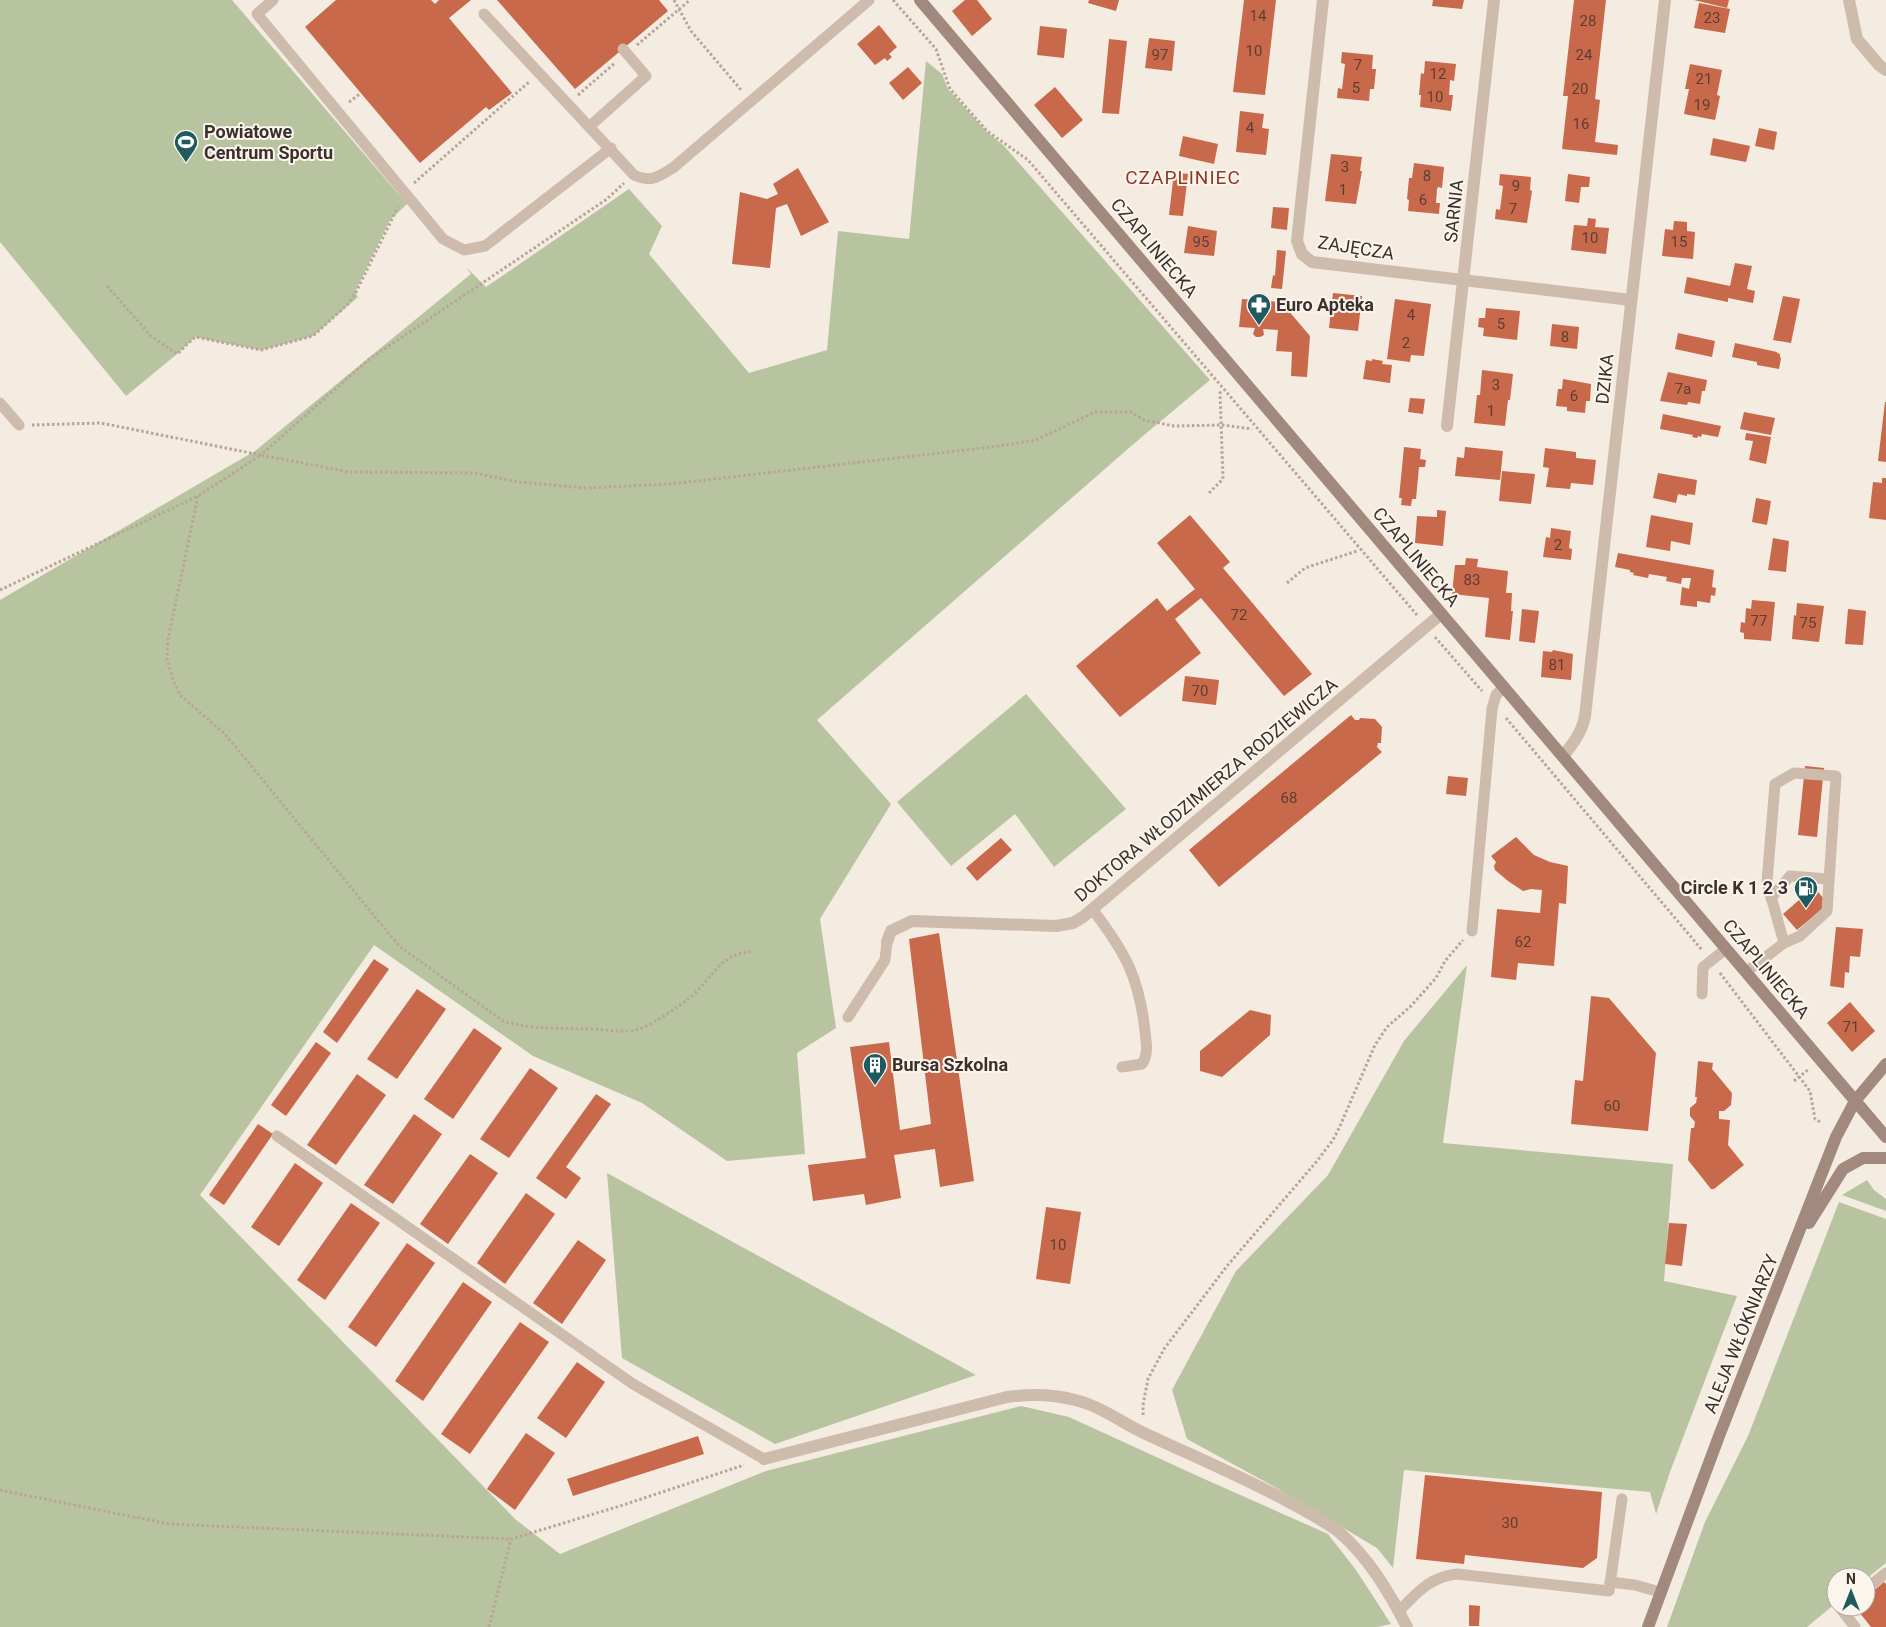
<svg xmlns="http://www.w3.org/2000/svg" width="1886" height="1627" font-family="Roboto,sans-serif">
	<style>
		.green { fill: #b8c4a0 }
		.building { fill: #c8694b }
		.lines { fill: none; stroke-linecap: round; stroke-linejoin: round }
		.path { stroke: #b9a596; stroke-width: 3; stroke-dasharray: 2.5 2.5; stroke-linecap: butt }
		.lane { stroke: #cdbbac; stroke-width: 11 }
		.street { stroke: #cdbbac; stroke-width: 12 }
		.secondary { stroke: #a18a7d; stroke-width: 12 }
		.labels { text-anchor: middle; stroke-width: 4; stroke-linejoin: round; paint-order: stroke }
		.number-label { font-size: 15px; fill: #5e3e33 }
		.poi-label { font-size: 18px; font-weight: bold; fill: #3b302b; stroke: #fbf5ee; text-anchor: start }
		.street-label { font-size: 18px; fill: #3b302b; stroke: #fbf5ee }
		.neighbourhood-label { font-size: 19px; letter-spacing: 1px; fill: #8c3b22; stroke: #fbf5ee }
	</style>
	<rect width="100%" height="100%" fill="#f4ebe1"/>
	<g class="green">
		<path d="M0 0H232L407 204 390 220 355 292 358 297 313 336 261 350 195 337 177 354 126 396 0 242Z"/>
		<path d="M926 61 942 74 948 89 986 131 1004 146 1210 380 1137 441 817 720 891 804 820 919 836 1028 797 1053 805 1154 727 1161 642 1103 533 1056 374 945 200 1195 515 1519 560 1554 766 1471 1021 1406 1069 1417 1202 1478 1328 1534 1356 1570 1391 1624 1377 1627H0V600L255 451 471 274 466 267 486 287 629 189 662 226 649 254 749 373 827 350 838 231 909 239Z"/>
		<path d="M1026 694 1126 809 1054 867 1015 814 951 866 897 802Z"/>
		<path d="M1467 965 1443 1143 1673 1164 1664 1281 1737 1296 1670 1472 1656 1514 1650 1492 1404 1470 1393 1568 1377 1548 1273 1486 1187 1439 1172 1390 1236 1271 1328 1175 1404 1041Z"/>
		<path d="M607 1173 976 1375 775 1444 622 1358Z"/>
		<path d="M1867 1180 1874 1190 1886 1199V1211L1842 1195Z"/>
		<path d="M1839 1202 1886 1219V1563L1866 1579V1577H1836V1603L1807 1627H1667L1705 1522 1748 1436Z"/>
	</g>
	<g class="building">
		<path d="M336 0H431L435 4 439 0H471L449 18 512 93 489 110 486 107 420 163 305 27Z"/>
		<path d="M497 0H659L668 11 575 89Z"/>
		<path d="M965 0H977L992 19 972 36 952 11Z"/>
		<path d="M1089 0H1119L1116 11 1088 3Z"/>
		<path d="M1244 0H1276L1265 95 1233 92Z"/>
		<path d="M1433 0H1464L1462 9 1432 6Z"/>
		<path d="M1574 0H1606L1595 99 1600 100 1595 142 1618 145 1617 155 1562 149 1568 96H1563Z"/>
		<path d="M1694 0H1729L1727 8Z"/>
		<path d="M1699 3 1730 9 1725 33 1694 28Z"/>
		<path d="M879 25 897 47 889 54 892 57 887 61 885 58 875 65 857 44Z"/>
		<path d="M1040 26 1067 29 1064 58 1037 55Z"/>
		<path d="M1149 38 1175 41 1172 71 1145 68Z"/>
		<path d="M1109 39 1127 41 1119 114 1102 113Z"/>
		<path d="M1342 52 1373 55 1372 69H1376L1374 89H1370L1369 101 1337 98 1338 88 1342 89 1345 64 1341 63Z"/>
		<path d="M1425 61 1456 64 1454 81 1450 80 1449 95H1453L1451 111 1420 107 1421 95H1419L1421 73 1424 74Z"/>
		<path d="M1690 64 1722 70 1717 95 1720 96 1715 120 1684 114 1689 89H1685Z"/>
		<path d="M908 67 922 83 903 100 889 83Z"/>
		<path d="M1055 87 1083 120 1062 138 1034 105Z"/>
		<path d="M1240 111 1264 114 1262 128 1269 129 1266 155 1236 152Z"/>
		<path d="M1759 128 1777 132 1774 150 1755 146Z"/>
		<path d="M1183 136 1218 144 1214 164 1179 156Z"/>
		<path d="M1713 138 1750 146 1746 162 1710 155Z"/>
		<path d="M1331 154 1362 157 1360 171H1362L1356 204 1325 201Z"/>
		<path d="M1414 163 1444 167 1442 188 1438 187 1437 189 1436 203H1440L1439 214 1408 211 1409 200 1407 199 1409 178H1412Z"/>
		<path d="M798 168 829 222 801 236 787 204 776 208 770 268 732 264 740 192 767 199 778 194 773 184Z"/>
		<path d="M1174 172 1188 174 1183 216 1169 215Z"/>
		<path d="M1500 174 1531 177 1530 190 1532 191 1527 223 1495 219 1496 209 1500 210 1503 186 1499 185Z"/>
		<path d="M1568 174 1590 177 1589 187H1581L1579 203 1565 201Z"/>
		<path d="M1273 207 1289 208 1287 230 1271 228Z"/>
		<path d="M1588 218 1596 219 1595 227 1609 228 1606 254 1571 250 1574 225 1587 226Z"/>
		<path d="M1674 221 1687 222V231L1695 232 1693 259 1662 256 1665 229 1673 230Z"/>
		<path d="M1188 226 1217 231 1214 256 1184 253Z"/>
		<path d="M1277 250 1286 251 1282 289 1271 288 1273 275 1275 276Z"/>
		<path d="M1735 263 1752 266 1747 289 1755 291 1753 303 1728 298V302L1684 293 1687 277 1730 286Z"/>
		<path d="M1333 293 1362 296 1358 331 1329 328Z"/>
		<path d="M1783 296 1800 299 1791 343 1773 340Z"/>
		<path d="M1242 299 1281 302 1310 336 1307 377 1291 376 1292 352 1276 351 1278 330 1263 329 1264 335 1260 337H1256L1253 334 1255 328 1239 327Z"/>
		<path d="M1395 299 1431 304 1424 356 1411 355 1410 362 1387 359Z"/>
		<path d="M1486 308 1520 311 1517 340 1483 336 1484 328 1478 327 1479 318H1485Z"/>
		<path d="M1552 324 1579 327 1577 349 1550 346Z"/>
		<path d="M1678 333 1715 341 1712 357 1675 349Z"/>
		<path d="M1735 343 1777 352V353L1780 354V357L1781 358 1779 369 1757 365V362L1732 357Z"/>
		<path d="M1372 359 1383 361 1382 364 1392 365 1390 383 1363 379 1366 360 1372 361Z"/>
		<path d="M1482 370 1513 374 1510 400H1508L1505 426 1474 423 1477 395H1480Z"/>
		<path d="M1668 372 1707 380 1705 391H1702L1700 404 1688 402 1687 405 1660 401Z"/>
		<path d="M1563 379 1591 384 1590 401H1586L1585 413 1567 411V407L1556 406 1558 389H1562Z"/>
		<path d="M1410 398 1425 399 1423 414 1408 412Z"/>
		<path d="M1885 402H1886V462L1878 461Z"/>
		<path d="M1744 412 1775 418 1771 435 1740 429Z"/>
		<path d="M1663 414 1721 426 1718 437 1702 434 1701 437 1698 436 1697 438 1692 437 1693 435 1660 429Z"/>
		<path d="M1746 433 1771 437 1766 464 1749 460 1753 441 1745 440Z"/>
		<path d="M1404 447 1421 449 1420 459 1426 460 1425 467H1419L1416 499H1412L1411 506 1401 505 1402 498H1399Z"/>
		<path d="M1465 447 1503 451 1500 480 1455 476 1457 457 1464 458Z"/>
		<path d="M1545 448 1576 452V458L1596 460 1593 485 1571 483 1570 489 1546 487 1549 468 1543 467Z"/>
		<path d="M1502 471 1535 474 1531 504 1499 501Z"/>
		<path d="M1658 473 1697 480 1695 495 1687 494V496L1678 494 1676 503 1653 498Z"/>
		<path d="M1882 478H1886V520L1869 518 1873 482 1882 483Z"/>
		<path d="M1756 498 1771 501 1767 525 1752 522Z"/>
		<path d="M1437 510 1446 511 1443 546 1415 543 1417 516 1437 517Z"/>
		<path d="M1190 515 1230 562 1223 568 1312 674 1284 696 1201 598 1175 619 1201 653 1120 717 1076 666 1157 598 1167 611 1195 589 1157 543Z"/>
		<path d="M1651 515 1693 523 1690 545 1671 541 1670 551 1646 547Z"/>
		<path d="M1551 528 1571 531 1569 548 1572 549 1571 560 1543 557 1546 537 1550 538Z"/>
		<path d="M1773 538 1789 541 1786 572 1768 570Z"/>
		<path d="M1618 553 1714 570 1712 587 1716 588 1715 596 1711 595 1710 603 1697 601V607L1680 605 1682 587 1689 589 1691 578H1682L1681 584 1666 581 1667 577 1649 574 1648 578 1633 575 1634 573 1630 572V570L1615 567Z"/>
		<path d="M1466 558 1478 559 1477 567 1508 571 1506 593H1512L1511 611H1513L1510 640 1485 637 1489 598 1452 594 1455 565H1465Z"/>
		<path d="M1752 600 1775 602 1771 641 1744 639V633L1740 632 1741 622 1745 623 1746 608 1751 609Z"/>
		<path d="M1797 603 1824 606 1819 642 1792 639 1794 615 1796 616Z"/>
		<path d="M1522 609 1539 611 1535 643 1519 641Z"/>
		<path d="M1848 609 1866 611 1863 645 1845 644Z"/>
		<path d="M1553 650 1573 654 1571 680 1541 677 1543 651 1552 652Z"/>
		<path d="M1185 676 1219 680 1216 705 1182 701Z"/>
		<path d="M1351 715 1355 720H1359L1360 718 1375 719 1382 727 1381 743H1378L1377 747 1382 752 1219 887 1189 850Z"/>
		<path d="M1805 766 1824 768 1817 837 1798 835Z"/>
		<path d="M1448 776 1468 778 1466 796 1446 794Z"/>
		<path d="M1516 837 1534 855 1550 862 1568 866 1566 904 1559 903 1554 966 1518 963 1516 980 1491 977 1497 909 1540 913 1542 890 1531 889 1523 891 1508 881 1495 870 1494 866 1496 862 1491 856Z"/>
		<path d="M1001 838 1012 850 977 881 966 868Z"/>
		<path d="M1814 887 1828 904 1797 930 1783 914Z"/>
		<path d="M1836 927 1863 929 1860 957 1850 956 1849 973 1845 972 1844 988 1830 986Z"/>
		<path d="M939 933 974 1181 940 1187 935 1149 894 1155 901 1198 866 1205 864 1194 813 1201 808 1165 866 1158 850 1047 889 1042 900 1130 931 1124 909 939Z"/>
		<path d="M374 959 389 969 337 1043 323 1032Z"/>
		<path d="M417 989 446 1009 397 1079 367 1059Z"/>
		<path d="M1591 996 1609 998 1656 1053 1648 1131 1571 1124 1575 1080 1583 1081Z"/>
		<path d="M1850 1002 1875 1031 1852 1052 1827 1023Z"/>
		<path d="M1250 1010 1271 1015 1270 1035 1222 1077 1200 1071V1051Z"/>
		<path d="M474 1028 502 1048 453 1119 424 1099Z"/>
		<path d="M316 1042 331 1053 286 1116 271 1105Z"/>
		<path d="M1698 1061 1713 1063 1712 1069 1732 1093 1731 1105 1724 1111H1719V1119L1730 1120 1728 1145 1744 1165 1714 1189H1711L1688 1160 1691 1128H1694L1695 1122 1690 1116V1108L1696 1103 1697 1097H1695Z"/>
		<path d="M530 1068 558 1088 509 1158 480 1139Z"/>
		<path d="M357 1074 386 1095 336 1165 307 1145Z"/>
		<path d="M596 1094 611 1104 566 1167 581 1178 566 1199 536 1178Z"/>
		<path d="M414 1114 442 1134 393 1204 364 1185Z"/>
		<path d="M258 1124 273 1134 224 1205 209 1195Z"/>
		<path d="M470 1154 498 1173 448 1244 420 1224Z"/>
		<path d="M295 1163 323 1183 279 1246 251 1227Z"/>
		<path d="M526 1193 555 1214 505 1284 477 1263Z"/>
		<path d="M351 1203 380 1223 325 1300 297 1280Z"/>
		<path d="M1046 1207 1081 1212 1070 1284 1036 1279Z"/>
		<path d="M1669 1223 1687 1224 1682 1266 1665 1264Z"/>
		<path d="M578 1240 606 1260 562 1324 533 1303Z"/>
		<path d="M407 1243 435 1263 376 1347 348 1327Z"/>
		<path d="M463 1282 492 1302 423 1401 395 1381Z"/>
		<path d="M520 1322 549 1342 470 1454 441 1434Z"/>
		<path d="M577 1362 605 1382 566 1438 537 1418Z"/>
		<path d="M526 1433 555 1453 515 1510 487 1489Z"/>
		<path d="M698 1436 704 1454 573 1496 567 1479Z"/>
		<path d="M1425 1475 1602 1492 1597 1558 1583 1568 1465 1555 1464 1564 1416 1559Z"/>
		<path d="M1884 1582 1886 1584V1627H1871L1855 1607H1866V1597Z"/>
		<path d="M1469 1605 1480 1606 1479 1626H1469Z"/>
	</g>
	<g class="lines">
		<g class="path">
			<path d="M674 0 691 31 742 91"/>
			<path d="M893 0 936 49 950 89 987 131 1028 160 1417 615"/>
			<path d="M637 45 690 0"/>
			<path d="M578 95 615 63"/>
			<path d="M349 102 361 93"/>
			<path d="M414 183 529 82"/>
			<path d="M107 286 152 337 177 354 195 337 261 350 313 336 348 304 356 292 398 207"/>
			<path d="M32 425 101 423 261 455 368 360 607 199 624 183"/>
			<path d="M1209 493 1223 479 1220 391"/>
			<path d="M198 496 168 639 167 659 173 680 180 695 225 734 399 946 503 1021C532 1030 563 1028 594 1029 608 1030 626 1033 639 1029 654 1024 676 1008 688 999 713 980 718 952 754 952"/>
			<path d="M1287 583 1305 568 1357 551"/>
			<path d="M0 590 198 496 261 455 349 472 474 473 518 482 584 488 670 484 992 447 1036 440 1095 412H1131L1144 420 1174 426 1223 425 1252 429"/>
			<path d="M1435 637 1482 691"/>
			<path d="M1506 718 1702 950"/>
			<path d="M1720 973 1810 1091 1815 1119 1822 1123"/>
			<path d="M1794 1081 1809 1069"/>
			<path d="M1143 1415V1405L1148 1379 1164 1349 1227 1266 1317 1161 1333 1140 1340 1126 1375 1045 1387 1027 1411 1006 1436 978 1445 961 1463 940"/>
			<path d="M0 1490 169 1524 511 1539"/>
			<path d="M489 1627 511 1539 620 1506 744 1465"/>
		</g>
		<g class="lane">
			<path d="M273 0 257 14 443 239 464 250 485 246 611 148"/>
			<path d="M484 14 634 175C652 183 658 177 674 167L869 0"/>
			<path d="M590 126 646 76 623 49"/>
			<path d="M0 403 19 425"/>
			<path d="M1771 898 1790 876 1828 879"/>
			<path d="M1093 910C1125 952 1139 977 1145 1031 1146 1042 1149 1054 1142 1064L1122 1067"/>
			<path d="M1472 931 1492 709 1496 695 1504 687"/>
			<path d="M1746 972 1784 943 1800 936 1827 911 1836 776 1794 773 1775 784 1767 882 1784 943"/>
			<path d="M1702 994 1703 967 1726 949"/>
			<path d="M848 1017 885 960 887 942"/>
			<path d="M277 1136 633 1384 764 1459"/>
			<path d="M1610 1582 1635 1585 1660 1592"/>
			<path d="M1866 1589 1886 1573"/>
			<path d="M1844 1607 1841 1609 1855 1627"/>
			<path d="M1399 1611C1417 1593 1429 1577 1457 1574L1609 1591 1622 1499"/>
		</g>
		<g class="street">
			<path d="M1323 0 1297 241 1302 254 1312 262 1631 300"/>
			<path d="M1849 0 1857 39 1879 65 1886 70"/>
			<path d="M1447 426 1494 0"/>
			<path d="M1563 756C1573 744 1582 732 1585 716L1665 0"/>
			<path d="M887 942 891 931 912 921 1056 926 1073 923 1083 917 1441 614"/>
			<path d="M764 1459 1007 1397C1030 1394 1052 1394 1075 1400 1101 1406 1122 1423 1146 1434 1193 1456 1241 1476 1287 1501 1304 1510 1323 1520 1339 1532 1369 1558 1389 1592 1407 1627"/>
		</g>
		<g class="secondary">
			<path d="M920 0 1886 1137"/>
			<path d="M1809 1223 1843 1169 1863 1158H1886"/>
			<path d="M1648 1627 1719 1436 1836 1137 1855 1101 1886 1064"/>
		</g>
	</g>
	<defs>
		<g id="stadium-pin" transform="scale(1.25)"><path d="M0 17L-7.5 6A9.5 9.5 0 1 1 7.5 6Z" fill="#1f5a5e" stroke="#fbf5ee"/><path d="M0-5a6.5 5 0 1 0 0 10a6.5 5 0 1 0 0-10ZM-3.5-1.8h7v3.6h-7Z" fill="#fff"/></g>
		<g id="pharmacy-pin" transform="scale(1.25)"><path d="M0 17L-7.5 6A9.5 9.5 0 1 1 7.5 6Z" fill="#1f5a5e" stroke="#fbf5ee"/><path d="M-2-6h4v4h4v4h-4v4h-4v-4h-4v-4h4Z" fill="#fff"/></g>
		<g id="fuel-pin" transform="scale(1.25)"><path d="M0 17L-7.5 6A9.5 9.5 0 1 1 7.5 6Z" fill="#1f5a5e" stroke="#fbf5ee"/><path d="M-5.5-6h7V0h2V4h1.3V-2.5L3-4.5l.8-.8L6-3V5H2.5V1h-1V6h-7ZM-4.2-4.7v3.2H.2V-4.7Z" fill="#fff"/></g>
		<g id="building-pin" transform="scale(1.25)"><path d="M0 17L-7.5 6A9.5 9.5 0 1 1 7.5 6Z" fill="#1f5a5e" stroke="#fbf5ee"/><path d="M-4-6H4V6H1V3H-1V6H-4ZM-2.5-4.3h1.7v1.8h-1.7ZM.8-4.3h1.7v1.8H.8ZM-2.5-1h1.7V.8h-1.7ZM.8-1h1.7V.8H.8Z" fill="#fff"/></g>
	</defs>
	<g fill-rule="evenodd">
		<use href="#stadium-pin" x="186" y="142"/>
		<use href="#pharmacy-pin" x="1259" y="305"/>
		<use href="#fuel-pin" x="1806" y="888"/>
		<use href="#building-pin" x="875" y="1065"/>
	</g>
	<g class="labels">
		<g class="number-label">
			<text x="1258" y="21">14</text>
			<text x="1712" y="23">23</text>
			<text x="1588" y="26">28</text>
			<text x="1254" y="56">10</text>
			<text x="1160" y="60">97</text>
			<text x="1584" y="60">24</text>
			<text x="1358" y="70">7</text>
			<text x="1438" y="79">12</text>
			<text x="1704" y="84">21</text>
			<text x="1356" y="93">5</text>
			<text x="1580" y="94">20</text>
			<text x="1435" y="102">10</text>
			<text x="1702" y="110">19</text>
			<text x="1581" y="129">16</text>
			<text x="1250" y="133">4</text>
			<text x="1345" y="172">3</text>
			<text x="1427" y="181">8</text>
			<text x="1516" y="191">9</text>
			<text x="1343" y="195">1</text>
			<text x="1423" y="205">6</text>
			<text x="1513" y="214">7</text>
			<text x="1590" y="243">10</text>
			<text x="1201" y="247">95</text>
			<text x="1679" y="247">15</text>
			<text x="1411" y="320">4</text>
			<text x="1501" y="329">5</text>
			<text x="1565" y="342">8</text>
			<text x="1406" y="348">2</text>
			<text x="1496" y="390">3</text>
			<text x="1683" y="394">7a</text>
			<text x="1574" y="401">6</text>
			<text x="1491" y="416">1</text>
			<text x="1558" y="550">2</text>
			<text x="1472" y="585">83</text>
			<text x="1239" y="620">72</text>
			<text x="1759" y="626">77</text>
			<text x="1808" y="628">75</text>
			<text x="1557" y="670">81</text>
			<text x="1200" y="696">70</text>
			<text x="1289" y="803">68</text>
			<text x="1523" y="947">62</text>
			<text x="1851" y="1032">71</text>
			<text x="1612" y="1111">60</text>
			<text x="1058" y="1250">10</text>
			<text x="1510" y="1528">30</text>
		</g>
		<g class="poi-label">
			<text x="204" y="138">Powiatowe<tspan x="204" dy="21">Centrum Sportu</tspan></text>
			<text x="1276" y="311">Euro Apteka</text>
			<text x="1788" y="894" text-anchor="end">Circle K 1 2 3</text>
			<text x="892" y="1071">Bursa Szkolna</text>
		</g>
		<g class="street-label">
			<text transform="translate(1454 211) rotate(-84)" y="6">SARNIA</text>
			<text transform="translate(1154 248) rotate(50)" y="6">CZAPLINIECKA</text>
			<text transform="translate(1356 248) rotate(9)" y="6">ZAJĘCZA</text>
			<text transform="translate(1605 379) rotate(-84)" y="6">DZIKA</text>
			<text transform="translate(1416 557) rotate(50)" y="6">CZAPLINIECKA</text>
			<text transform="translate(1206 790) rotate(-40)" y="6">DOKTORA WŁODZIMIERZA RODZIEWICZA</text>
			<text transform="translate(1766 969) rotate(50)" y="6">CZAPLINIECKA</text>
			<text transform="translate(1741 1334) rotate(-68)" y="6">ALEJA WŁÓKNIARZY</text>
		</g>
		<g class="neighbourhood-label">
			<text x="1183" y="184">CZAPLINIEC</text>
		</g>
	</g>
	<g transform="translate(1851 1592)"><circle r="24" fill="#fbf5ee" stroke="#aea6a0"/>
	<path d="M0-4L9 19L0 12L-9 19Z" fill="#1f5a5e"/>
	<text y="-8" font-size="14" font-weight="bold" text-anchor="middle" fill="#3b302b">N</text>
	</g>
</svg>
